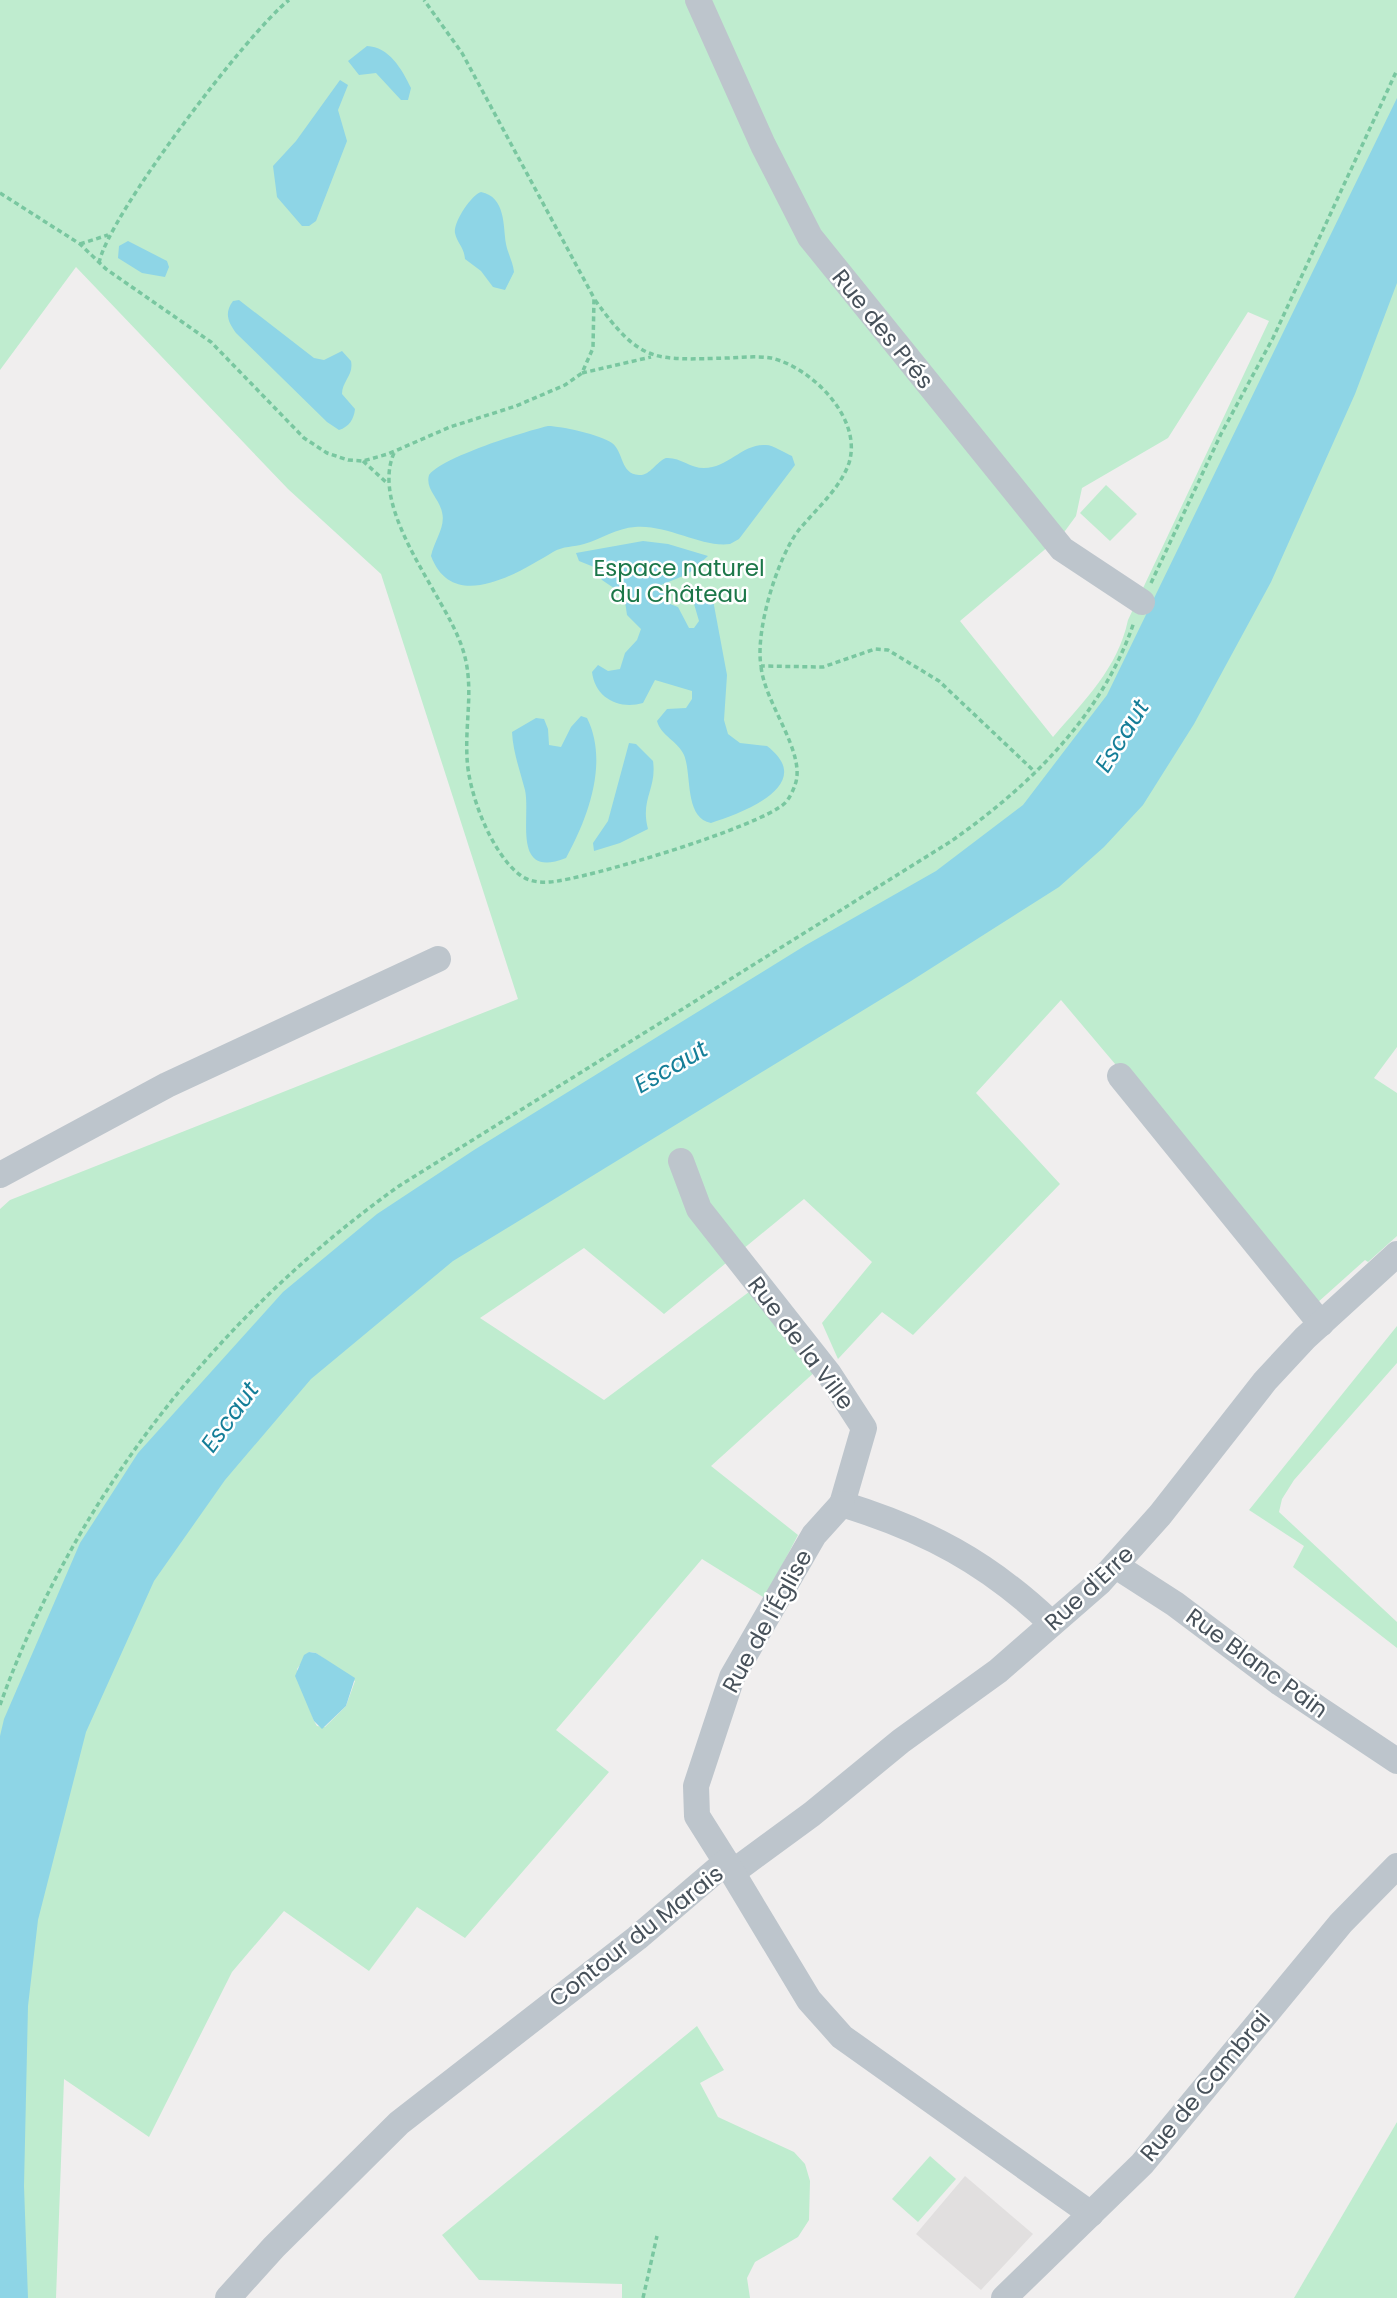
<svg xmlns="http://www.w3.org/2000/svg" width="1397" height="2298" font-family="Poppins,sans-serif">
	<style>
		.education { fill: #e1dfdf }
		.green { fill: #bfeccf; fill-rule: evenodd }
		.water { fill: #8ed5e6 }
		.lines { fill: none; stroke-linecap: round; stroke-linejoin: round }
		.path { stroke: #79c7a0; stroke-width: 3.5; stroke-dasharray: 5 3.5; stroke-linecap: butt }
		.minor { stroke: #bdc5cc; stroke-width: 26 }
		.labels { text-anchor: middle; stroke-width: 5; stroke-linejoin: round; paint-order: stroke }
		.street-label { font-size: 23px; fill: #47515a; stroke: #fff }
		.park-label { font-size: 23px; fill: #1c7749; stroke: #fff }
		.water-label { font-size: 24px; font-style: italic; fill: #157e98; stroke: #fff }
	</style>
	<rect width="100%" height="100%" fill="#f0eeee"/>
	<path class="education" d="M965 2176 1033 2234 981 2290 916 2234Z"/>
	<g class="green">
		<path d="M0 0H1397V1047L1374 1078 1397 1093V1236L1368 1262 1365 1260 1317 1303 1061 1000 976 1093 1060 1184 913 1335 882 1312 838 1359 822 1323 872 1262 804 1199 664 1314 584 1248 480 1318 604 1400 753 1289 817 1370 711 1466 798 1535 765 1598 702 1559 556 1730 609 1772 465 1938 417 1907 369 1971 284 1911 232 1972 149 2137 64 2079 56 2298H0V1209L10 1200 518 999 381 574 288 489 76 267 0 370ZM1248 312 1269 321 1128 620C1118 668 1084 701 1053 737L960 621 1062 535 1076 516 1082 488 1168 438ZM309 1652 316 1653 355 1681 346 1706 325 1727 317 1726 314 1721 297 1669Z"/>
		<path d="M1106 485 1137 514 1110 541 1080 513Z"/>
		<path d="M1397 1326V1363L1294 1480 1282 1499 1279 1512 1397 1622V1648L1293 1567 1304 1546 1249 1510Z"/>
		<path d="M697 2026 724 2070 700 2083 718 2117 794 2152 805 2164 810 2181 809 2220 798 2237 755 2262 747 2278 750 2298H622V2284L479 2280 442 2235Z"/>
		<path d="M1397 2122V2298H1294Z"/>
		<path d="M930 2156 956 2179 918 2222 892 2199Z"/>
	</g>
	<g class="water">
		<path d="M367 46C389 47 402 69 411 88L408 100H401L376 73 359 75 348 61Z"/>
		<path d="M340 80 348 85 338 110 347 141 316 221 309 226H302L277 197 273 166 296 141Z"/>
		<path d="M1397 98V283L1355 394 1271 582 1194 724 1143 805 1104 847 1059 887 911 981 453 1261 311 1379 225 1480 154 1581 86 1732 38 1920 28 2006 24 2186 28 2298H0V1736L4 1719 80 1543 138 1453 283 1292 377 1214 474 1150 806 945 936 871 1023 805 1107 695Z"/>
		<path d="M481 192C506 197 503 226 506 244 508 254 513 262 514 272L505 290 493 287 481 271 465 259C464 247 457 243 455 233 453 223 471 195 481 192Z"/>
		<path d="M128 241 167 261 169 267 165 277 142 273 118 258 119 246Z"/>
		<path d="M239 300 314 358 324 360 342 351 351 361C354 375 342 381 342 394L355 409C354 419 349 427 339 430L327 422 236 333C228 322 224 313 233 301Z"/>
		<path d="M548 426C561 426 601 435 612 443 624 452 620 474 639 475 650 476 656 462 666 458 680 457 690 468 704 468 728 468 743 443 766 445 773 445 785 453 792 456L795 465 739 539 730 544C702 548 667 524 635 527 617 528 601 539 584 544 574 547 563 546 553 552 518 573 453 614 431 556 434 541 446 527 442 512 439 498 425 489 429 475 443 457 523 432 548 426Z"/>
		<path d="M643 541 668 544 708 556 688 574 661 585 659 589 671 594 665 602 678 607 689 628H694L699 621 692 597 706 591 713 600 727 675 724 720 728 734 740 743 767 746C818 785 742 813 711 823 684 818 692 774 684 755 678 741 661 736 657 721L667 709 686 708 692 699V691L655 680 643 703C619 710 595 698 592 672L598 665 608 671 620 669 625 653 637 640 641 629 627 615 624 595 602 580 594 567 579 561 576 553Z"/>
		<path d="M581 716 587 718C609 762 588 818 566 858 511 880 531 817 525 790 520 771 513 752 512 732L536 718 544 719 548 729 549 745 561 747 571 727Z"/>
		<path d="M629 743 636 744 653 761C657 789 640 799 648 829L620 843 594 851 593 843 608 821Z"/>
		<path d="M309 1652 316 1653 355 1678 346 1706 322 1729 314 1721 295 1676 304 1655Z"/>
	</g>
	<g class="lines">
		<g class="path">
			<path d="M0 193 80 244 106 269 211 342 304 438 327 453 348 460 363 461 388 454 450 427 516 406 565 385 582 373 593 348 594 298 462 53 424 0"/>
			<path d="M80 244 108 235"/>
			<path d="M99 263C108 216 248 32 289 0"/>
			<path d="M595 300C641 364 654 360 729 358 743 357 758 356 771 358 811 367 863 418 849 463 840 489 815 510 798 531 777 559 755 631 761 666L823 667 875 649 888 650 939 681 1035 772"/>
			<path d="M582 373 651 357"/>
			<path d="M394 453C369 510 444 594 462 647 475 685 465 718 467 757 468 792 491 853 520 875 528 881 539 883 550 882 587 879 760 827 785 803 789 799 793 791 795 785 807 753 764 703 761 666"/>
			<path d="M363 461 387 483"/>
			<path d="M1151 583 1221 434 1273 338 1397 70"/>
			<path d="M0 1705C75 1497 218 1315 399 1186L950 842C1029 787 1103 715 1134 622"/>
			<path d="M643 2298 657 2236"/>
		</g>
		<g class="minor">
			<path d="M698 0 763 145 810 237 1062 549 1142 602"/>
			<path d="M1120 1076 1321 1324"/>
			<path d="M681 1161 699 1209 829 1374 864 1428 842 1504C926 1530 987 1562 1051 1623"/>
			<path d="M0 1175 167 1085 438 959"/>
			<path d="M1116 1566 1175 1604 1280 1683 1397 1761"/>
			<path d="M726 1862 697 1816 696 1786 732 1677 814 1535 842 1504"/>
			<path d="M733 1872 812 1814 901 1741 998 1671 1099 1583 1160 1515 1265 1381 1305 1338 1397 1254"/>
			<path d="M228 2298 274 2247 399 2123 637 1938 726 1862 809 2000 842 2037 1091 2214"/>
			<path d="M1004 2298 1142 2164 1341 1923 1397 1866"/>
		</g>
	</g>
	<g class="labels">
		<g class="street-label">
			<text transform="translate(883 329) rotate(51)" y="8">Rue des Prés</text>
			<text transform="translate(801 1343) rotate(53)" y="8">Rue de la Ville</text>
			<text transform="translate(1089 1588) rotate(-43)" y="8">Rue d'Erre</text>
			<text transform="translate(767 1621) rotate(-61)" y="8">Rue de l'Église</text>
			<text transform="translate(1257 1663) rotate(36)" y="8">Rue Blanc Pain</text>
			<text transform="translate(636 1936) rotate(-38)" y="8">Contour du Marais</text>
			<text transform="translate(1205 2086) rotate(-50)" y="8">Rue de Cambrai</text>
		</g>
		<g class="park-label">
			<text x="679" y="576">Espace naturel<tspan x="679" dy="26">du Château</tspan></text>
		</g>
		<g class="water-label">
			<text transform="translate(1122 736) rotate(-58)" y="8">Escaut</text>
			<text transform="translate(671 1067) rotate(-30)" y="8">Escaut</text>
			<text transform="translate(230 1417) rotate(-54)" y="8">Escaut</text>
		</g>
	</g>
</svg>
